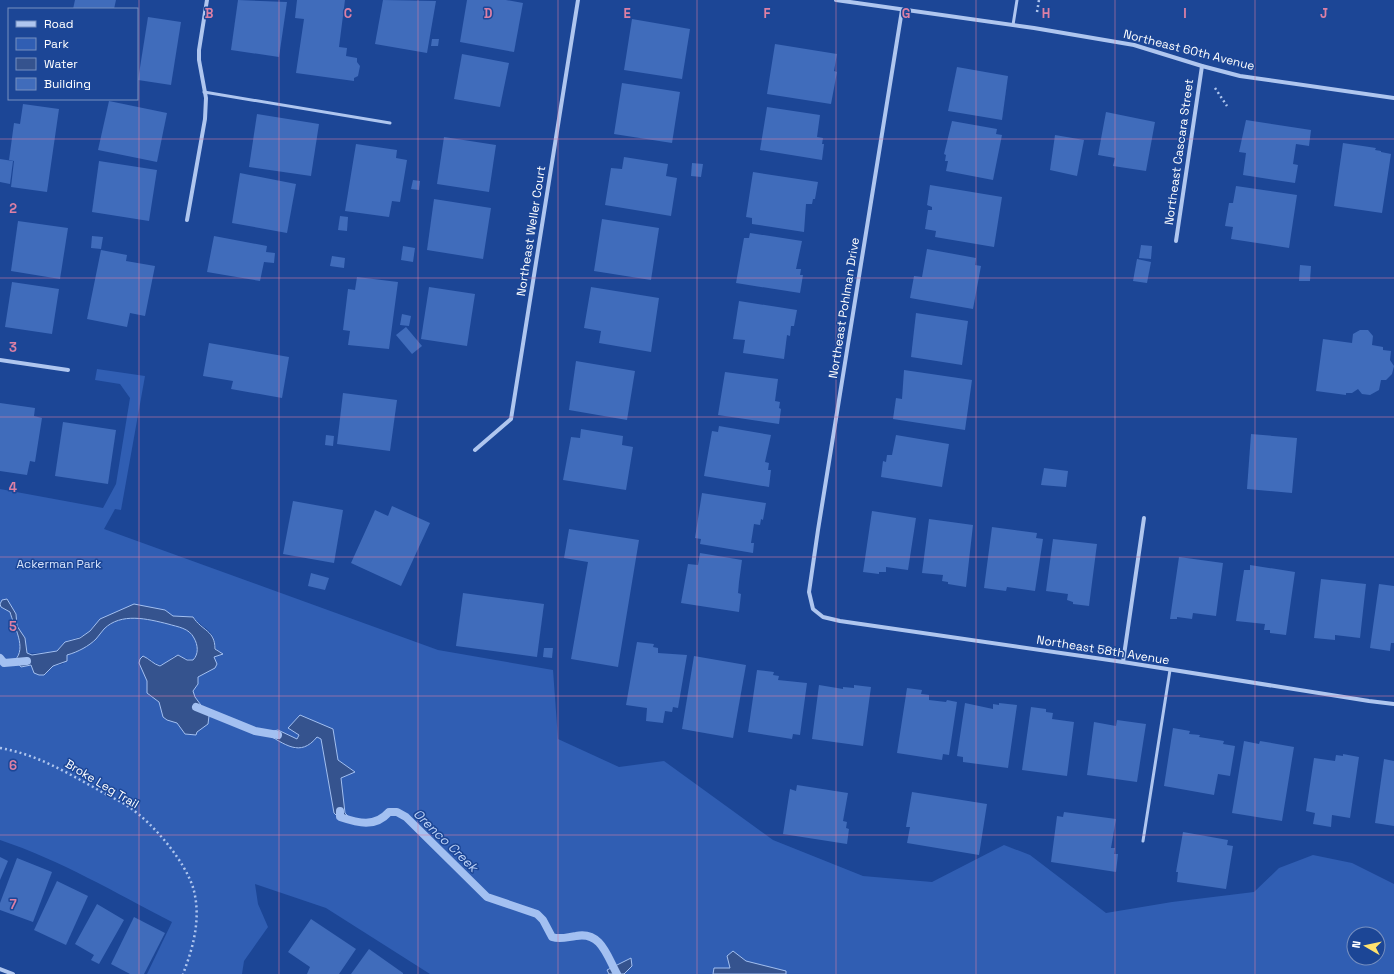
<svg xmlns="http://www.w3.org/2000/svg" width="1394" height="974" font-family="'Space Grotesk',sans-serif">
	<style>
		.green { fill: #305eb3; fill-rule: evenodd }
		.water { fill: #35538e; stroke: #a3c0f1 }
		.lines { fill: none; stroke-linecap: round; stroke-linejoin: round }
		.stream { stroke: #a3c0f1; stroke-width: 8 }
		.building { fill: #406cbb }
		.path { stroke: #afc6ef; stroke-width: 2.5; stroke-dasharray: 2 3; stroke-linecap: butt }
		.lane { stroke: #afc6ef; stroke-width: 3 }
		.street { stroke: #afc6ef; stroke-width: 4 }
		.grid { fill: none; stroke: #dd80a5; stroke-width: 1; stroke-opacity: 0.55 }
		.labels { text-anchor: middle; stroke-width: 3; stroke-linejoin: round; paint-order: stroke }
		.street-label { font-size: 12px; fill: #fff; stroke: #1c4696 }
		.park-label { font-size: 12px; fill: #d6e3fb; stroke: #1c4696 }
		.water-label { font-size: 13px; font-style: italic; fill: #bcd1f6; stroke: #1c4696 }
		.grid-label { font-size: 13px; text-anchor: middle; font-weight: bold; fill: #dd80a5; stroke: #1c4696; stroke-width: 3; stroke-linejoin: round; paint-order: stroke }
	</style>
	<rect width="100%" height="100%" fill="#1c4696"/>
	<path class="green" d="M97 369 145 376 121 510 115 509 104 529 438 650 553 670 558 739 619 767 664 761 773 840 863 876 932 882 1004 845 1030 855 1106 913 1172 902 1254 892 1279 868 1313 855 1352 863 1394 884V974H786V971L746 961 733 951 730 968H714L713 974H624L632 966 631 959 607 970 609 974H430L326 908 255 884 258 904 268 927 244 961 242 974H147L172 922C116 893 60 860 0 840V489L103 508 116 484 130 398 120 384 95 380ZM165 610 173 616 193 617C199 625 208 628 212 635 216 640 214 647 218 652L198 677V684L193 691 195 697 209 716 208 723 197 732 185 734 177 723 163 717 159 702 147 693V681L140 663 149 658C158 669 164 665 174 656L193 660C199 654 198 645 194 638 189 628 178 627 168 624 148 619 121 612 104 629 101 632 99 636 96 639 89 646 78 652 67 655L63 664 53 666 44 675 34 673 31 665 15 660C28 646 13 628 10 612L16 613 17 626 25 638 27 653C31 654 55 652 58 650 61 647 63 643 67 641 81 637 86 636 96 624ZM333 729 338 760 354 772 341 778 345 813 348 816 334 813 321 739 317 737 295 749 278 730 296 739 299 735ZM1354 934H1378V958H1354Z"/>
	<g class="water">
		<path d="M7 599 16 614 17 626 25 638 27 653 32 655 57 651 65 642 80 638 90 631 100 619 134 604 165 610 173 616 193 617C202 631 215 630 215 649L223 654 214 657 217 664 215 668 198 677V684L193 691 195 697 209 716 208 724 197 732 196 735 185 734 177 723 167 720 163 717 159 702 147 693V681L139 663 140 659 143 656C150 659 153 664 160 666L178 655 187 660H193C199 654 198 645 194 638 189 628 178 627 168 624 148 619 121 612 104 629 101 632 99 636 96 639 89 646 78 652 67 655V661L53 666 44 675H39L34 673 31 665 21 667 15 660C27 648 14 627 10 612L1 607 0 604 2 600Z"/>
		<path d="M300 715 333 729 338 760 355 772 341 778 345 813 348 816 341 820 334 813 321 739 317 737C300 758 285 744 265 733L278 730 297 739 299 735 288 728Z"/>
		<path d="M733 951 746 961 786 971V974H713L714 968H730L727 956Z"/>
		<path d="M631 958 632 966 624 974H609L607 970Z"/>
	</g>
	<g class="lines">
		<g class="stream">
			<path d="M0 658 4 663 27 661"/>
			<path d="M196 707 255 731 278 735"/>
			<path d="M340 811V817C358 823 375 828 389 812H397L406 817 487 897 537 914 543 920 552 937C561 940 567 937 576 936 601 931 607 956 617 974"/>
		</g>
	</g>
	<g class="building">
		<path d="M75 0H116L114 9H73Z"/>
		<path d="M238 0 287 2 279 57 231 50Z"/>
		<path d="M297 0H345L339 47 347 48 346 56 357 58V62L360 66 358 76 354 78V81L296 73 304 19 295 18Z"/>
		<path d="M383 0 436 1 427 53 375 44Z"/>
		<path d="M467 0H506L523 3 514 52 460 42Z"/>
		<path d="M148 17 181 22 171 85 138 80Z"/>
		<path d="M632 19 690 29 682 79 624 70Z"/>
		<path d="M432 39H439L438 46H431Z"/>
		<path d="M775 44 837 54 834 71 837 72 831 104 767 94Z"/>
		<path d="M462 54 509 63 500 107 454 99Z"/>
		<path d="M957 67 1008 76 1002 120 948 111Z"/>
		<path d="M622 83 680 92 672 143 614 134Z"/>
		<path d="M109 101 167 113 157 162 98 150Z"/>
		<path d="M23 104 59 109 47 192 11 187 14 161 9 160 14 123 20 124Z"/>
		<path d="M767 107 820 115 817 137 823 138 822 144H824L822 160 760 150Z"/>
		<path d="M1106 112 1155 122 1146 171 1113 166 1115 158 1098 155Z"/>
		<path d="M257 114 319 124 311 176 249 167Z"/>
		<path d="M1246 120 1311 130 1309 146 1296 144 1293 164 1298 165 1295 183 1243 175 1246 153 1239 152Z"/>
		<path d="M952 121 997 129 996 134 1002 135 993 180 946 171 948 161H945L946 155 944 154Z"/>
		<path d="M1055 135 1084 140 1077 176 1050 170Z"/>
		<path d="M444 137 496 145 489 192 437 184Z"/>
		<path d="M1343 143 1376 148 1375 150 1381 151V152L1391 154 1382 213 1334 206Z"/>
		<path d="M356 144 397 150 396 158 407 160 400 202 392 201 389 217 345 211Z"/>
		<path d="M624 157 668 164 666 176 677 178 671 216 605 205 611 168 622 169Z"/>
		<path d="M0 159 13 161 10 184 0 182Z"/>
		<path d="M99 161 157 170 149 221 92 212Z"/>
		<path d="M692 163 703 164 701 177 691 176Z"/>
		<path d="M753 172 818 182 815 199H813L812 204H806L804 232 752 224V218L746 217Z"/>
		<path d="M240 173 296 184 287 233 232 223Z"/>
		<path d="M413 180 420 181 419 190 411 189Z"/>
		<path d="M930 185 1002 197 994 247 935 237 936 231 925 229 928 210H932V207L927 205Z"/>
		<path d="M1236 186 1297 195 1289 248 1231 239 1233 227 1225 226 1229 203H1233Z"/>
		<path d="M434 199 491 208 483 259 427 250Z"/>
		<path d="M340 216 348 217 347 231 338 230Z"/>
		<path d="M602 219 659 228 651 280 594 271Z"/>
		<path d="M18 221 68 228 60 279 11 271Z"/>
		<path d="M750 233 802 241 796 269H801L800 275H803L800 293 736 283 744 238H749Z"/>
		<path d="M92 236 103 237 101 249 91 248Z"/>
		<path d="M214 236 267 246 266 252 275 253 274 263 264 262 260 281 207 272Z"/>
		<path d="M1141 245 1152 246 1151 259 1139 258Z"/>
		<path d="M403 246 415 248 413 262 401 260Z"/>
		<path d="M927 249 976 258 975 265 981 266 973 309 910 298 914 276 922 277Z"/>
		<path d="M101 250 127 255 126 261 155 266 145 316 130 313 127 327 87 319Z"/>
		<path d="M332 256 345 258 344 268 330 266Z"/>
		<path d="M1137 259 1151 262 1147 283 1133 281Z"/>
		<path d="M1300 265 1311 266 1310 281H1299Z"/>
		<path d="M357 277 398 282 389 349 348 345 350 331 343 330 348 289 355 290Z"/>
		<path d="M12 282 59 289 52 334 5 327Z"/>
		<path d="M429 287 475 294 467 346 421 339Z"/>
		<path d="M591 287 659 298 651 352 599 343 601 331 584 328Z"/>
		<path d="M739 301 797 310 794 326H791L790 336 787 335 784 359 743 353 745 340 733 339Z"/>
		<path d="M916 313 968 321 962 365 911 357Z"/>
		<path d="M402 314 411 316 409 326 400 325Z"/>
		<path d="M406 327 422 346 412 354 396 335Z"/>
		<path d="M1360 330H1368L1373 336 1372 345 1383 347V350L1391 351 1390 360 1394 366 1392 374 1386 380H1381L1379 390 1370 395 1362 394 1358 389 1352 393H1346V395L1316 391 1323 339 1352 343 1353 334Z"/>
		<path d="M209 343 289 357 282 398 231 389 233 381 203 376Z"/>
		<path d="M576 361 635 371 627 420 569 410Z"/>
		<path d="M904 370 972 380 965 430 893 419 896 398 902 399Z"/>
		<path d="M725 372 778 379 775 401 780 402 779 408 781 409 779 424 718 415Z"/>
		<path d="M343 393 397 400 390 451 337 444Z"/>
		<path d="M0 403 35 408 34 416 42 418 35 462 30 461 27 475 0 471Z"/>
		<path d="M63 422 116 430 108 484 55 476Z"/>
		<path d="M719 426 771 435 765 462 769 463 768 470H771L769 487 704 476 712 431 718 432Z"/>
		<path d="M581 429 623 436 622 445 633 447 626 490 563 480 571 437 580 438Z"/>
		<path d="M1251 434 1297 438 1292 493 1247 489Z"/>
		<path d="M326 435 334 436 333 446 325 445Z"/>
		<path d="M896 435 949 444 942 487 881 477 883 461 886 462 887 455H892Z"/>
		<path d="M1044 468 1068 471 1066 487 1041 485Z"/>
		<path d="M702 493 766 503 763 520 761 519 760 525 754 524 751 543H754L753 553 700 544 701 539 695 538Z"/>
		<path d="M293 501 343 510 334 563 283 554Z"/>
		<path d="M392 506 430 523 401 586 351 563 375 510 388 516Z"/>
		<path d="M872 511 916 518 908 570 886 567V572H879V574L863 572Z"/>
		<path d="M929 519 973 525 966 587 948 584V582L942 581 943 575 922 573Z"/>
		<path d="M992 527 1037 533 1036 538 1043 539 1035 591 1007 587 1006 591 984 588Z"/>
		<path d="M569 529 639 540 618 667 571 659 588 562 564 558Z"/>
		<path d="M1053 539 1097 544 1089 606 1073 604V602L1067 600 1068 594 1046 591Z"/>
		<path d="M700 553 742 560 739 582 738 593 741 594 739 612 681 603 688 564 698 565Z"/>
		<path d="M1179 557 1223 563 1216 616 1193 613 1192 619 1177 617V619H1170Z"/>
		<path d="M1250 565 1295 572 1286 635 1270 633V630H1264L1265 624 1236 621 1244 570H1250Z"/>
		<path d="M311 573 329 578 325 590 308 586Z"/>
		<path d="M1321 579 1366 584 1360 638 1335 635V640L1314 638Z"/>
		<path d="M1379 584 1394 586V643H1391L1390 651 1370 648Z"/>
		<path d="M463 593 544 604 537 657 456 646Z"/>
		<path d="M637 642 654 644 653 647 658 648V653L687 655 678 708 673 707 672 712 665 711 663 723 646 721 647 708 626 705Z"/>
		<path d="M544 648H553L552 658 543 657Z"/>
		<path d="M694 656 746 665 733 738 682 729Z"/>
		<path d="M757 670 774 672 773 675 779 676 778 680 807 683 800 735 793 734 792 739 748 732Z"/>
		<path d="M819 685 843 689V687L854 688V685L871 687 863 746 812 739Z"/>
		<path d="M907 688 922 690 921 694 929 695V700L946 702 947 700 957 702 949 755 943 754 942 760 897 753Z"/>
		<path d="M965 703 993 709V704L999 705V703L1017 705 1008 768 963 762V757L957 756Z"/>
		<path d="M1031 707 1046 709V712L1053 713 1052 719 1074 722 1067 776 1022 770Z"/>
		<path d="M1117 720 1146 724 1137 782 1087 775 1094 722 1116 726Z"/>
		<path d="M1173 728 1190 731 1189 734 1200 735 1199 737 1224 741 1223 744 1235 746 1230 776 1218 774 1214 795 1164 786Z"/>
		<path d="M1244 741 1259 744 1260 741 1294 747 1282 821 1232 813Z"/>
		<path d="M1343 754 1359 757 1350 818 1332 815 1331 827 1313 824 1315 813 1306 811 1314 758 1335 761 1336 755 1343 756Z"/>
		<path d="M1384 759 1394 761V826L1375 823Z"/>
		<path d="M797 785 848 793 843 821 847 822 846 828 849 829 847 844 783 834 790 789 796 791Z"/>
		<path d="M912 792 987 804 979 855 907 843 910 827H906Z"/>
		<path d="M1064 812 1116 819 1111 848H1115L1114 854H1118L1116 872 1051 862 1057 816 1063 817Z"/>
		<path d="M1183 832 1228 840 1227 845 1233 846 1226 889 1177 882 1178 872H1176Z"/>
		<path d="M0 857 8 861 0 880Z"/>
		<path d="M17 858 52 872 33 922 0 910V903Z"/>
		<path d="M57 881 88 896 66 945 34 930Z"/>
		<path d="M97 904 124 920 99 964 91 960 94 955 75 944Z"/>
		<path d="M134 917 165 933 144 974H130L111 964Z"/>
		<path d="M311 919 356 949 339 974H307L310 967 288 952Z"/>
		<path d="M369 949 403 973V974H351Z"/>
	</g>
	<g class="lines">
		<g class="path">
			<path d="M1037 12 1039 0"/>
			<path d="M1215 88 1227 106"/>
			<path d="M0 748C35 754 64 771 95 788 106 795 119 800 129 807 153 823 187 863 194 891 201 920 193 948 183 974"/>
		</g>
		<g class="lane">
			<path d="M1013 25 1017 0"/>
			<path d="M204 92 390 123"/>
			<path d="M1143 841 1170 670"/>
		</g>
		<g class="street">
			<path d="M836 0 1034 28 1134 45 1202 66 1240 76 1394 98"/>
			<path d="M902 10 818 530 809 592 813 609 823 617 840 621 1123 662 1369 701 1394 704"/>
			<path d="M187 220 205 119 206 98 199 60V50L207 0"/>
			<path d="M1176 241 1202 66"/>
			<path d="M0 360 68 370"/>
			<path d="M475 450 511 419 578 0"/>
			<path d="M1123 662 1144 518"/>
			<path d="M0 969 13 974"/>
		</g>
	</g>
	<path class="grid" d="M139 0V974M279 0V974M418 0V974M558 0V974M697 0V974M836 0V974M976 0V974M1115 0V974M1255 0V974M0 139H1394M0 278H1394M0 417H1394M0 557H1394M0 696H1394M0 835H1394"/>
	<g class="labels">
		<g class="street-label">
			<text transform="translate(1189 50) rotate(14)" y="4">Northeast 60th Avenue</text>
			<text transform="translate(1179 152) rotate(-82)" y="4">Northeast Cascara Street</text>
			<text transform="translate(531 231) rotate(-81)" y="4">Northeast Weller Court</text>
			<text transform="translate(844 308) rotate(-81)" y="4">Northeast Pohlman Drive</text>
			<text transform="translate(1103 650) rotate(9)" y="4">Northeast 58th Avenue</text>
			<text transform="translate(102 784) rotate(31)" y="4">Broke Leg Trail</text>
		</g>
		<g class="park-label">
			<text x="59" y="568">Ackerman Park</text>
		</g>
		<g class="water-label">
			<text transform="translate(446 840) rotate(44)" y="5">Orenco Creek</text>
		</g>
	</g>
	<g class="grid-label">
		<text x="209" y="18">B</text>
		<text x="348" y="18">C</text>
		<text x="488" y="18">D</text>
		<text x="627" y="18">E</text>
		<text x="767" y="18">F</text>
		<text x="906" y="18">G</text>
		<text x="1046" y="18">H</text>
		<text x="1185" y="18">I</text>
		<text x="1324" y="18">J</text>
		<text x="13" y="213">2</text>
		<text x="13" y="352">3</text>
		<text x="13" y="492">4</text>
		<text x="13" y="631">5</text>
		<text x="13" y="770">6</text>
		<text x="13" y="909">7</text>
	</g>
	<rect x="8" y="8" width="130" height="92" fill="#1c4696" stroke="#7790c0"/>
	<rect x="16" y="21" width="20" height="6" fill="#afc6ef" stroke="#7790c0"/>
	<text x="44" y="28" font-size="12" fill="#ffffff">Road</text>
	<rect x="16" y="38" width="20" height="12" fill="#305eb3" stroke="#7790c0"/>
	<text x="44" y="48" font-size="12" fill="#ffffff">Park</text>
	<rect x="16" y="58" width="20" height="12" fill="#35538e" stroke="#7790c0"/>
	<text x="44" y="68" font-size="12" fill="#ffffff">Water</text>
	<rect x="16" y="78" width="20" height="12" fill="#406cbb" stroke="#7790c0"/>
	<text x="44" y="88" font-size="12" fill="#ffffff">Building</text>
	<g transform="translate(1366 946) rotate(279)"><circle r="19" fill="#1c4696" stroke="#7790c0"/>
	<path d="M0-3L7 15L0 10L-7 15Z" fill="#ffe26e"/>
	<text y="-6" font-size="11" font-weight="bold" text-anchor="middle" fill="#ffffff">N</text>
	</g>
</svg>
